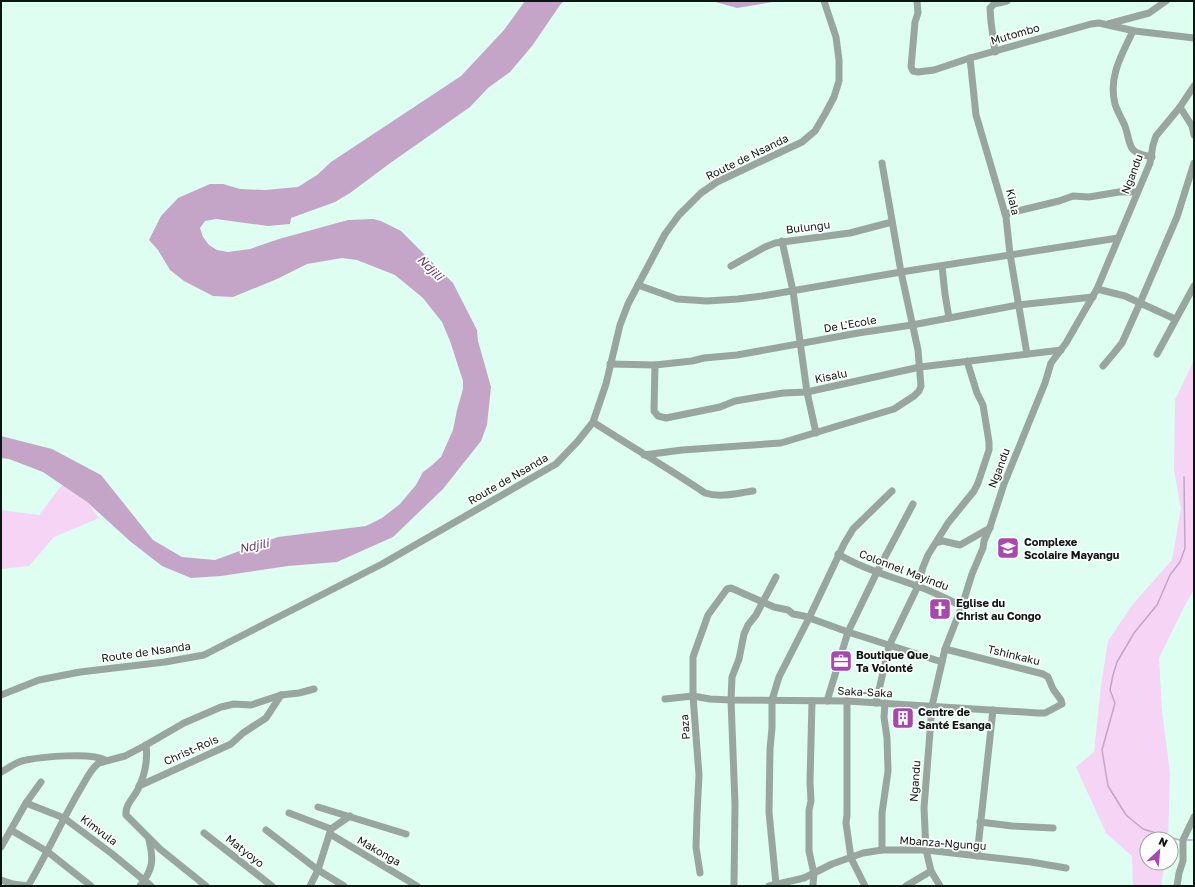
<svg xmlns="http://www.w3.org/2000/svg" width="1195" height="887" font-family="'Golos Text',sans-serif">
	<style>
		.green { fill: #f5d4f6 }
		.water { fill: #c5a5c7 }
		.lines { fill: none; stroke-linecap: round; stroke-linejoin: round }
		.stream { stroke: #c5a5c7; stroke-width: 1.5 }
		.minor { stroke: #99a6a0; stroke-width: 7 }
		.labels { text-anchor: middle; stroke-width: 3.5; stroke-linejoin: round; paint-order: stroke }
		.street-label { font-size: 11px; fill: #0a1612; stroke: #fff }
		.poi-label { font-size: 11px; font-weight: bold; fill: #0a1612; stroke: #fff; text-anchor: start }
		.water-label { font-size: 12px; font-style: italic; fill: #653b68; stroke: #fff }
	</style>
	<rect width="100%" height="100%" fill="#ddfef0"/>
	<g class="green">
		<path d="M1194 360V589L1183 609 1159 658 1162 711 1170 773 1168 839H1147V863H1165L1161 886H1133L1132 856 1106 833 1076 767 1094 752 1101 686 1108 641 1133 604 1172 560 1181 508 1174 470 1175 400Z"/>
		<path d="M62 485 87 502 99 518 54 537 29 566 1 569V510L39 515Z"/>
	</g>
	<g class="water">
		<path d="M525 1H564L560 5 532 46 510 72 488 88 470 107 389 164 350 193 335 202 291 218 290 224 268 226 216 219 205 221 200 228 203 237 209 245 217 250 228 252 250 249 279 239 348 220 373 219 381 221 401 231 453 283 477 330 478 341 491 387 487 425 481 441 443 489 393 537 337 562 288 566 221 576 191 578 162 566 131 542 87 502 43 472 9 459 1 458V436L52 449 101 475 153 540 182 557 215 560 278 537 366 526 382 518 400 504 416 485 423 472 431 466 441 457 453 430 457 410 463 389V381L450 341 442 322 423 298 395 275 357 260 342 258 307 264 277 279 233 297 213 296 184 281 170 270 158 250 149 240 161 216 178 198 210 184H223L240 189 265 190 298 187 317 175 331 162 461 76 504 30Z"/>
		<path d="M712 1H779L737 8Z"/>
	</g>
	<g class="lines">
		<g class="stream">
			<path d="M1180 840 1172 838 1143 829 1126 815 1108 786 1102 750 1115 703 1110 690 1113 675 1117 662 1134 633 1157 605 1170 575 1180 562 1185 548 1184 477"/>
			<path d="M1186 840H1194"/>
		</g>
		<g class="minor">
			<path d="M917 1 918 13 915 22 911 67 913 71 918 72 934 70 970 58 1091 24 1099 23 1135 31 1194 38"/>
			<path d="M1108 24 1149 13 1166 1"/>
			<path d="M1133 31C1122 54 1108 77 1115 104 1117 111 1122 119 1125 126 1132 147 1126 152 1152 157"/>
			<path d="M995 52 991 22 990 8 994 4 1007 1"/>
			<path d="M970 58 976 115 1006 217 1010 254 1027 354"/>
			<path d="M1180 107 1192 126 1194 135"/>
			<path d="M1005 214 1059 201 1073 196 1089 197 1119 192H1137"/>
			<path d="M782 241 793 291 807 392 816 433"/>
			<path d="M731 266 765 247 775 243 850 233 892 222"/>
			<path d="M942 266 945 294 949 318"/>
			<path d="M638 285 677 299 707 301 738 299 762 296 901 272 1118 238"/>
			<path d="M1097 289 1125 296 1175 319"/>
			<path d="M1157 354 1194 286"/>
			<path d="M610 364 655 365 692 361 704 358 737 355 858 333 912 325 1018 305 1093 297"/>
			<path d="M655 365 654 411 658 416 666 418 720 407 735 401 783 393 807 392 920 367 1061 350"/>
			<path d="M1103 366 1114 353 1122 343 1140 303 1177 217 1194 163"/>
			<path d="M593 422C630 446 668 468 705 493 721 498 737 493 753 491"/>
			<path d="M644 455 682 450 781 443 894 409 914 396 919 391 921 386 918 350 901 272 882 163"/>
			<path d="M936 543 943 541 960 545 990 528"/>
			<path d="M838 554C863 569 890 576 917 586 932 591 947 599 962 606"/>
			<path d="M1 695 39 680 80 672 165 662 204 655 382 564 556 464 578 441 593 422 606 384 620 325 628 304 665 234 679 215 701 193 717 182 802 142 815 131 825 114 834 97 839 81V60L836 37 824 1"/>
			<path d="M665 699 693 696 710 699 731 700 847 701 1038 713H1045L1062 704 1061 700 1053 689 1048 677 1043 674 945 649"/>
			<path d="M812 701 810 782 811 801 809 810V851L814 874 813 884V886"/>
			<path d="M827 701 848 632 877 572 913 504"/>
			<path d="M847 701V815L846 823 851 858 865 886"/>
			<path d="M876 703 889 646 918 586 923 567 928 555 948 523 974 491 978 483 989 450V442L983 405 977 393 967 361"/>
			<path d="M146 745C148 761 145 775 138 789 134 798 125 804 126 815L160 849 206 886"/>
			<path d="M1 772C9 768 17 761 26 760 42 757 92 752 105 760"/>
			<path d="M139 786 231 744 243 733 266 718 281 695"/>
			<path d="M26 803 64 818 111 853 151 886"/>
			<path d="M318 807 406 834"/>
			<path d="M289 813 331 829"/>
			<path d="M980 822 1012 826 1053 828"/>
			<path d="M11 830 48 852 91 886"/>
			<path d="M266 830 318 870 344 886"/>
			<path d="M204 833 272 886"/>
			<path d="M330 834 417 886"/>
			<path d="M1 847 26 803 41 782"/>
			<path d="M882 850V813L888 771 887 738 884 717 885 703"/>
			<path d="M977 856 993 710"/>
			<path d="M700 873 696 847 697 815 699 775 693 696V657L708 615 727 589 731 588 774 607 788 610 793 614 804 616 848 632 942 662"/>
			<path d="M1 880 13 884 28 886"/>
			<path d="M776 884 769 812 770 749 772 728V700L779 677 809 618 844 544 853 529 892 491"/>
			<path d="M28 886C47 854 62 820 81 788 86 780 91 768 99 763L125 756 146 745 184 723 221 707 234 704 251 705 281 695 299 693 314 689"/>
			<path d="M140 886C153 869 154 861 149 840"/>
			<path d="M310 886 318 870 331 829 350 816"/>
			<path d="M734 886 735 804 731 700 732 677 739 659 744 634 748 625 756 615 776 577"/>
			<path d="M769 886 804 878 832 864 863 853 882 850H926L1031 862 1066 868"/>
			<path d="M906 886 931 871"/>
			<path d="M940 886 931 871 926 850 924 808 932 706 945 649 962 606 972 574 983 548 984 541 990 527 1004 484 1045 383 1051 363 1066 343 1097 289 1150 163 1153 145 1156 136 1180 107 1194 86"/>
			<path d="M1177 886 1179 873 1183 861V840L1194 817"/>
		</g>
	</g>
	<defs>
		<g id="school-square" transform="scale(1.15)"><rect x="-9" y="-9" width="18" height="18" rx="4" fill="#a747af" stroke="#fff"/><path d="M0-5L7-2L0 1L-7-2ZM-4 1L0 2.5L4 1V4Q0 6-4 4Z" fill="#fff"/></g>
		<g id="church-square" transform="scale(1.15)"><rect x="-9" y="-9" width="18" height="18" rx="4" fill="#a747af" stroke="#fff"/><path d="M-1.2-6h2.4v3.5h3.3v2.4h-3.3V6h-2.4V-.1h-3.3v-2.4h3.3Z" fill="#fff"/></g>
		<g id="office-square" transform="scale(1.15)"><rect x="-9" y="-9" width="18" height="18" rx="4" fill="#a747af" stroke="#fff"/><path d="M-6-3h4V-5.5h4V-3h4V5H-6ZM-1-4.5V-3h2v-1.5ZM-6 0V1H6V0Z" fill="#fff"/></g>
		<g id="building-square" transform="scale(1.15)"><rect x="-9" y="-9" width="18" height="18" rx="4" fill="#a747af" stroke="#fff"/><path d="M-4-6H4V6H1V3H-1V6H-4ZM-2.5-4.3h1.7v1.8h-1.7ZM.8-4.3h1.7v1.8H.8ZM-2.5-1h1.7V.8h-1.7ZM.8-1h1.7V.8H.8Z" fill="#fff"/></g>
	</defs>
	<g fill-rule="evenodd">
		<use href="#school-square" x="1008" y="548"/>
		<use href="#church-square" x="940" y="609"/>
		<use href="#office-square" x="841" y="661"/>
		<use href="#building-square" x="903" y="718"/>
	</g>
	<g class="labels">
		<g class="street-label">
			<text transform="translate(1015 34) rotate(-16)" y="4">Mutombo</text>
			<text transform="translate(747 157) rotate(-26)" y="4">Route de Nsanda</text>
			<text transform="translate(1132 174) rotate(-69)" y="4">Ngandu</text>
			<text transform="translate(1013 202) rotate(76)" y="4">Kiala</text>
			<text transform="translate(808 227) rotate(-7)" y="4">Bulungu</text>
			<text transform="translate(850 324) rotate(-10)" y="4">De L'Ecole</text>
			<text transform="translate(831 376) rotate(-12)" y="4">Kisalu</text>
			<text transform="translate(999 468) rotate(-69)" y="4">Ngandu</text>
			<text transform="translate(508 479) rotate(-30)" y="4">Route de Nsanda</text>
			<text transform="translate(904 570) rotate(21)" y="4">Colonnel Mayindu</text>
			<text transform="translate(146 652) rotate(-8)" y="4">Route de Nsanda</text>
			<text transform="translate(1014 655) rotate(14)" y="4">Tshinkaku</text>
			<text transform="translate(865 692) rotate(3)" y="4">Saka-Saka</text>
			<text transform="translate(685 727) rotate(-95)" y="4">Paza</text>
			<text transform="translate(191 750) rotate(-24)" y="4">Christ-Rois</text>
			<text transform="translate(915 781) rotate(-86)" y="4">Ngandu</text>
			<text transform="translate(99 830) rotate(37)" y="4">Kimvula</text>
			<text transform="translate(943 843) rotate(4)" y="4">Mbanza-Ngungu</text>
			<text transform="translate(245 851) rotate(38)" y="4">Matyoyo</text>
			<text transform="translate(379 851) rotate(30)" y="4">Makonga</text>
		</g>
		<g class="poi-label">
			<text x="1024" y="546">Complexe<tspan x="1024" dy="13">Scolaire Mayangu</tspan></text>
			<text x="956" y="607">Eglise du<tspan x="956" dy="13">Christ au Congo</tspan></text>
			<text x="856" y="659">Boutique Que<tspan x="856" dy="13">Ta Volonté</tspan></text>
			<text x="918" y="716">Centre de<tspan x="918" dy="13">Santé Esanga</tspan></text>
		</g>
		<g class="water-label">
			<text transform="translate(430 268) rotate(44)" y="4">Ndjili</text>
			<text transform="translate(254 546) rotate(-12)" y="4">Ndjili</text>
		</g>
	</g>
	<rect width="1195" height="887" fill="none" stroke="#0a1612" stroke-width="4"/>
	<g transform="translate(1159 851) rotate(26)"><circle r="19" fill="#ffffff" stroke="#9da2a0"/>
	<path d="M0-3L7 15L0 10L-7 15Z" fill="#a747af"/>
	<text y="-6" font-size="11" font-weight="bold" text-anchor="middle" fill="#0a1612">N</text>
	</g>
</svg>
